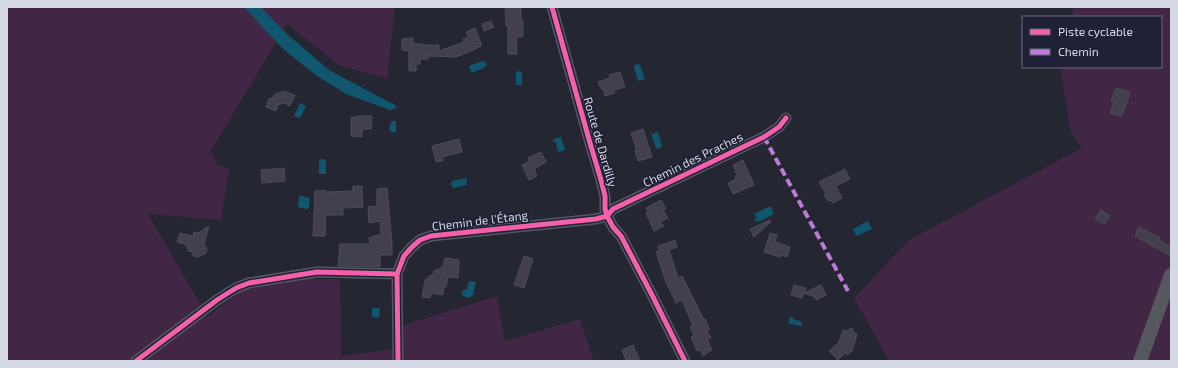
<svg xmlns="http://www.w3.org/2000/svg" width="1178" height="368" font-family="'Exo 2',sans-serif">
	<style>
		.green { fill: #422645 }
		.water { fill: #0f566e }
		.building { fill: #42404e; stroke: #4c4c55 }
		.lines { fill: none; stroke-linecap: round; stroke-linejoin: round }
		.minor { stroke: #565860; stroke-width: 11 }
		.tertiary { stroke: #565860; stroke-width: 14 }
		.quiet { stroke: #bd7bd9; stroke-width: 4; stroke-dasharray: 8 4; stroke-linecap: butt }
		.cycleway-casing { stroke: #1f2236; stroke-width: 8 }
		.cycleway { stroke: #f560ab; stroke-width: 5 }
		.labels { text-anchor: middle; stroke-width: 3.5; stroke-linejoin: round; paint-order: stroke }
		.street-label { font-size: 12px; fill: #d5d8e5; stroke: #1f2236 }
	</style>
	<rect width="100%" height="100%" fill="#242631"/>
	<g class="green">
		<path d="M7 7H395L387 79 339 65 287 24 211 151 218 165 229 169 221 220 148 214 208 317 240 291 303 279H340L341 356 400 348 404 325 497 296 505 341 580 319 594 361H408V359L406 361H7Z"/>
		<path d="M1074 7H1171V361H889L854 298 909 240 1082 148 1071 134 1060 67H1161V17H1071Z"/>
	</g>
	<g class="water">
		<path d="M244 7H261L287 34 329 70 391 103 394 104 397 108 390 110 346 94 317 76 284 50Z"/>
		<path d="M482 61 483 62 485 61 487 66 484 67V68L471 73 469 66Z"/>
		<path d="M636 64 640 65 645 79 638 81 634 67Z"/>
		<path d="M517 71 522 72V85H516V72H517Z"/>
		<path d="M300 103 306 106 300 118 294 116Z"/>
		<path d="M393 121H396V131L394 133 390 131 389 128 391 122Z"/>
		<path d="M658 132 662 146 659 149 656 148 651 134Z"/>
		<path d="M561 137 565 150 558 152 556 142H554L553 139Z"/>
		<path d="M321 159H324L326 161V174H319V161Z"/>
		<path d="M466 178 467 185 453 188 451 185 452 181Z"/>
		<path d="M299 196H302L310 198 309 208 307 209 298 207Z"/>
		<path d="M770 206 774 214 758 222V221L755 222 754 220 757 218 754 214Z"/>
		<path d="M868 221 872 229 856 236 853 229Z"/>
		<path d="M469 281 476 282 473 295 469 298 462 296 463 295 461 293 464 290 467 289Z"/>
		<path d="M372 308H380L379 318 372 317Z"/>
		<path d="M790 317 794 318 793 319 797 321 800 320 802 325 800 326 788 323Z"/>
	</g>
	<g class="building">
		<path d="M505 7H521V21H523V37H516L517 54H508V26H506Z"/>
		<path d="M491 21 494 27 484 31 482 24Z"/>
		<path d="M475 28 482 46 477 47 478 48 456 57 428 56V59H420V64H416V71H409V51L402 50V39L413 38V44H422V45H439V51L464 42 463 39 468 37 466 32Z"/>
		<path d="M620 72 625 87 614 90 615 93 605 96 603 88 601 89 598 82 610 78 609 75Z"/>
		<path d="M1116 88 1130 92 1122 116 1110 113 1114 102 1111 101Z"/>
		<path d="M283 91 295 95 290 106 284 103 278 105 276 111 266 107 269 99 275 97 274 95Z"/>
		<path d="M358 116H372L371 129H362V137L351 136V117H358Z"/>
		<path d="M643 129 652 157 638 161 635 151H637L631 133Z"/>
		<path d="M459 139 462 152 442 157 443 161 436 162 432 146Z"/>
		<path d="M541 152 546 162 534 169 537 176 529 180 522 165 530 161 528 158Z"/>
		<path d="M743 160 754 185 733 194 728 183 736 179 735 176 737 175 733 165Z"/>
		<path d="M284 168 285 181 262 183 261 170Z"/>
		<path d="M845 169 850 179 836 186 842 198 833 203 831 200 828 201 824 195 826 194 819 182Z"/>
		<path d="M353 186H362L363 207 343 208V215H326L325 236H313L315 191 325 190V192L353 191Z"/>
		<path d="M387 188 392 243V255H380V267L338 266 340 244H370L369 238 381 234 380 221 369 223 368 207 377 206V189Z"/>
		<path d="M661 200 666 209 663 210 668 218 660 222 664 226 654 231 646 213 648 212 646 208Z"/>
		<path d="M1101 210 1110 216 1105 224 1095 219Z"/>
		<path d="M770 220 771 222 754 237 750 229Z"/>
		<path d="M209 226 204 245 207 249 206 253 198 257 194 256 192 252 189 251 185 244 177 242 180 233 193 236 194 232 198 233Z"/>
		<path d="M1139 227 1160 238 1159 240 1171 247V256L1135 236Z"/>
		<path d="M770 233 777 235 775 242 790 247 787 257 781 255 780 257 764 252Z"/>
		<path d="M675 240 677 247 669 250 678 278 682 276 704 320 705 319 709 329 707 331 711 338 707 339 712 350 703 356 700 350 697 351 691 337 694 335 690 327 693 326 682 300 676 303 666 282 656 252 659 251 658 246Z"/>
		<path d="M524 256 533 259 524 288 514 285Z"/>
		<path d="M445 258 459 260 458 278 448 277 446 287H444L443 295 431 293 430 298 422 297 425 280 434 273 435 270H438L443 266Z"/>
		<path d="M794 285 806 288 802 298 791 295Z"/>
		<path d="M821 285 826 295 816 300 815 297 804 293Z"/>
		<path d="M852 328 854 333 857 334 852 351 847 355 845 353 838 360 829 351 839 342 843 330 846 331Z"/>
		<path d="M633 345 640 361H630L629 359 626 360 622 350Z"/>
	</g>
	<g class="lines">
		<g class="minor">
			<path d="M552 7 590 143 601 180 605 196V209L607 216 613 227 621 236 651 293 685 361"/>
			<path d="M136 361 217 300 236 288 249 283 317 272 397 274"/>
			<path d="M398 361 397 274 404 256 412 247 420 240 431 236 596 219 607 216 613 209 764 137 779 127 786 118"/>
		</g>
		<path class="tertiary" d="M1140 361 1171 275"/>
		<path class="quiet" d="M764 137 848 291"/>
		<g class="cycleway-casing">
			<g id="cycleway">
				<path d="M552 7 590 143 601 180 605 196V209L607 216 613 227 621 236 651 293 685 361"/>
				<path d="M136 361 217 300 236 288 249 283 317 272 397 274"/>
				<path d="M398 361 397 274 404 256 412 247 420 240 431 236 596 219 607 216 613 209 764 137 779 127 786 118"/>
			</g>
		</g>
		<use href="#cycleway" class="cycleway"/>
	</g>
	<g class="labels">
		<g class="street-label">
			<text transform="translate(600 142) rotate(74)" y="4">Route de Dardilly</text>
			<text transform="translate(693 160) rotate(-26)" y="4">Chemin des Praches</text>
			<text transform="translate(480 221) rotate(-7)" y="4">Chemin de l'Étang</text>
		</g>
	</g>
	<rect width="1178" height="368" fill="none" stroke="#d5d8e5" stroke-width="16"/>
	<rect x="1022" y="16" width="140" height="52" fill="#1f2236" stroke="#686b7c"/>
	<rect x="1030" y="29" width="20" height="6" fill="#f560ab" stroke="#686b7c"/>
	<text x="1058" y="36" font-size="12" fill="#d5d8e5">Piste cyclable</text>
	<rect x="1030" y="49" width="20" height="6" fill="#bd7bd9" stroke="#686b7c"/>
	<text x="1058" y="56" font-size="12" fill="#d5d8e5">Chemin</text>
</svg>
